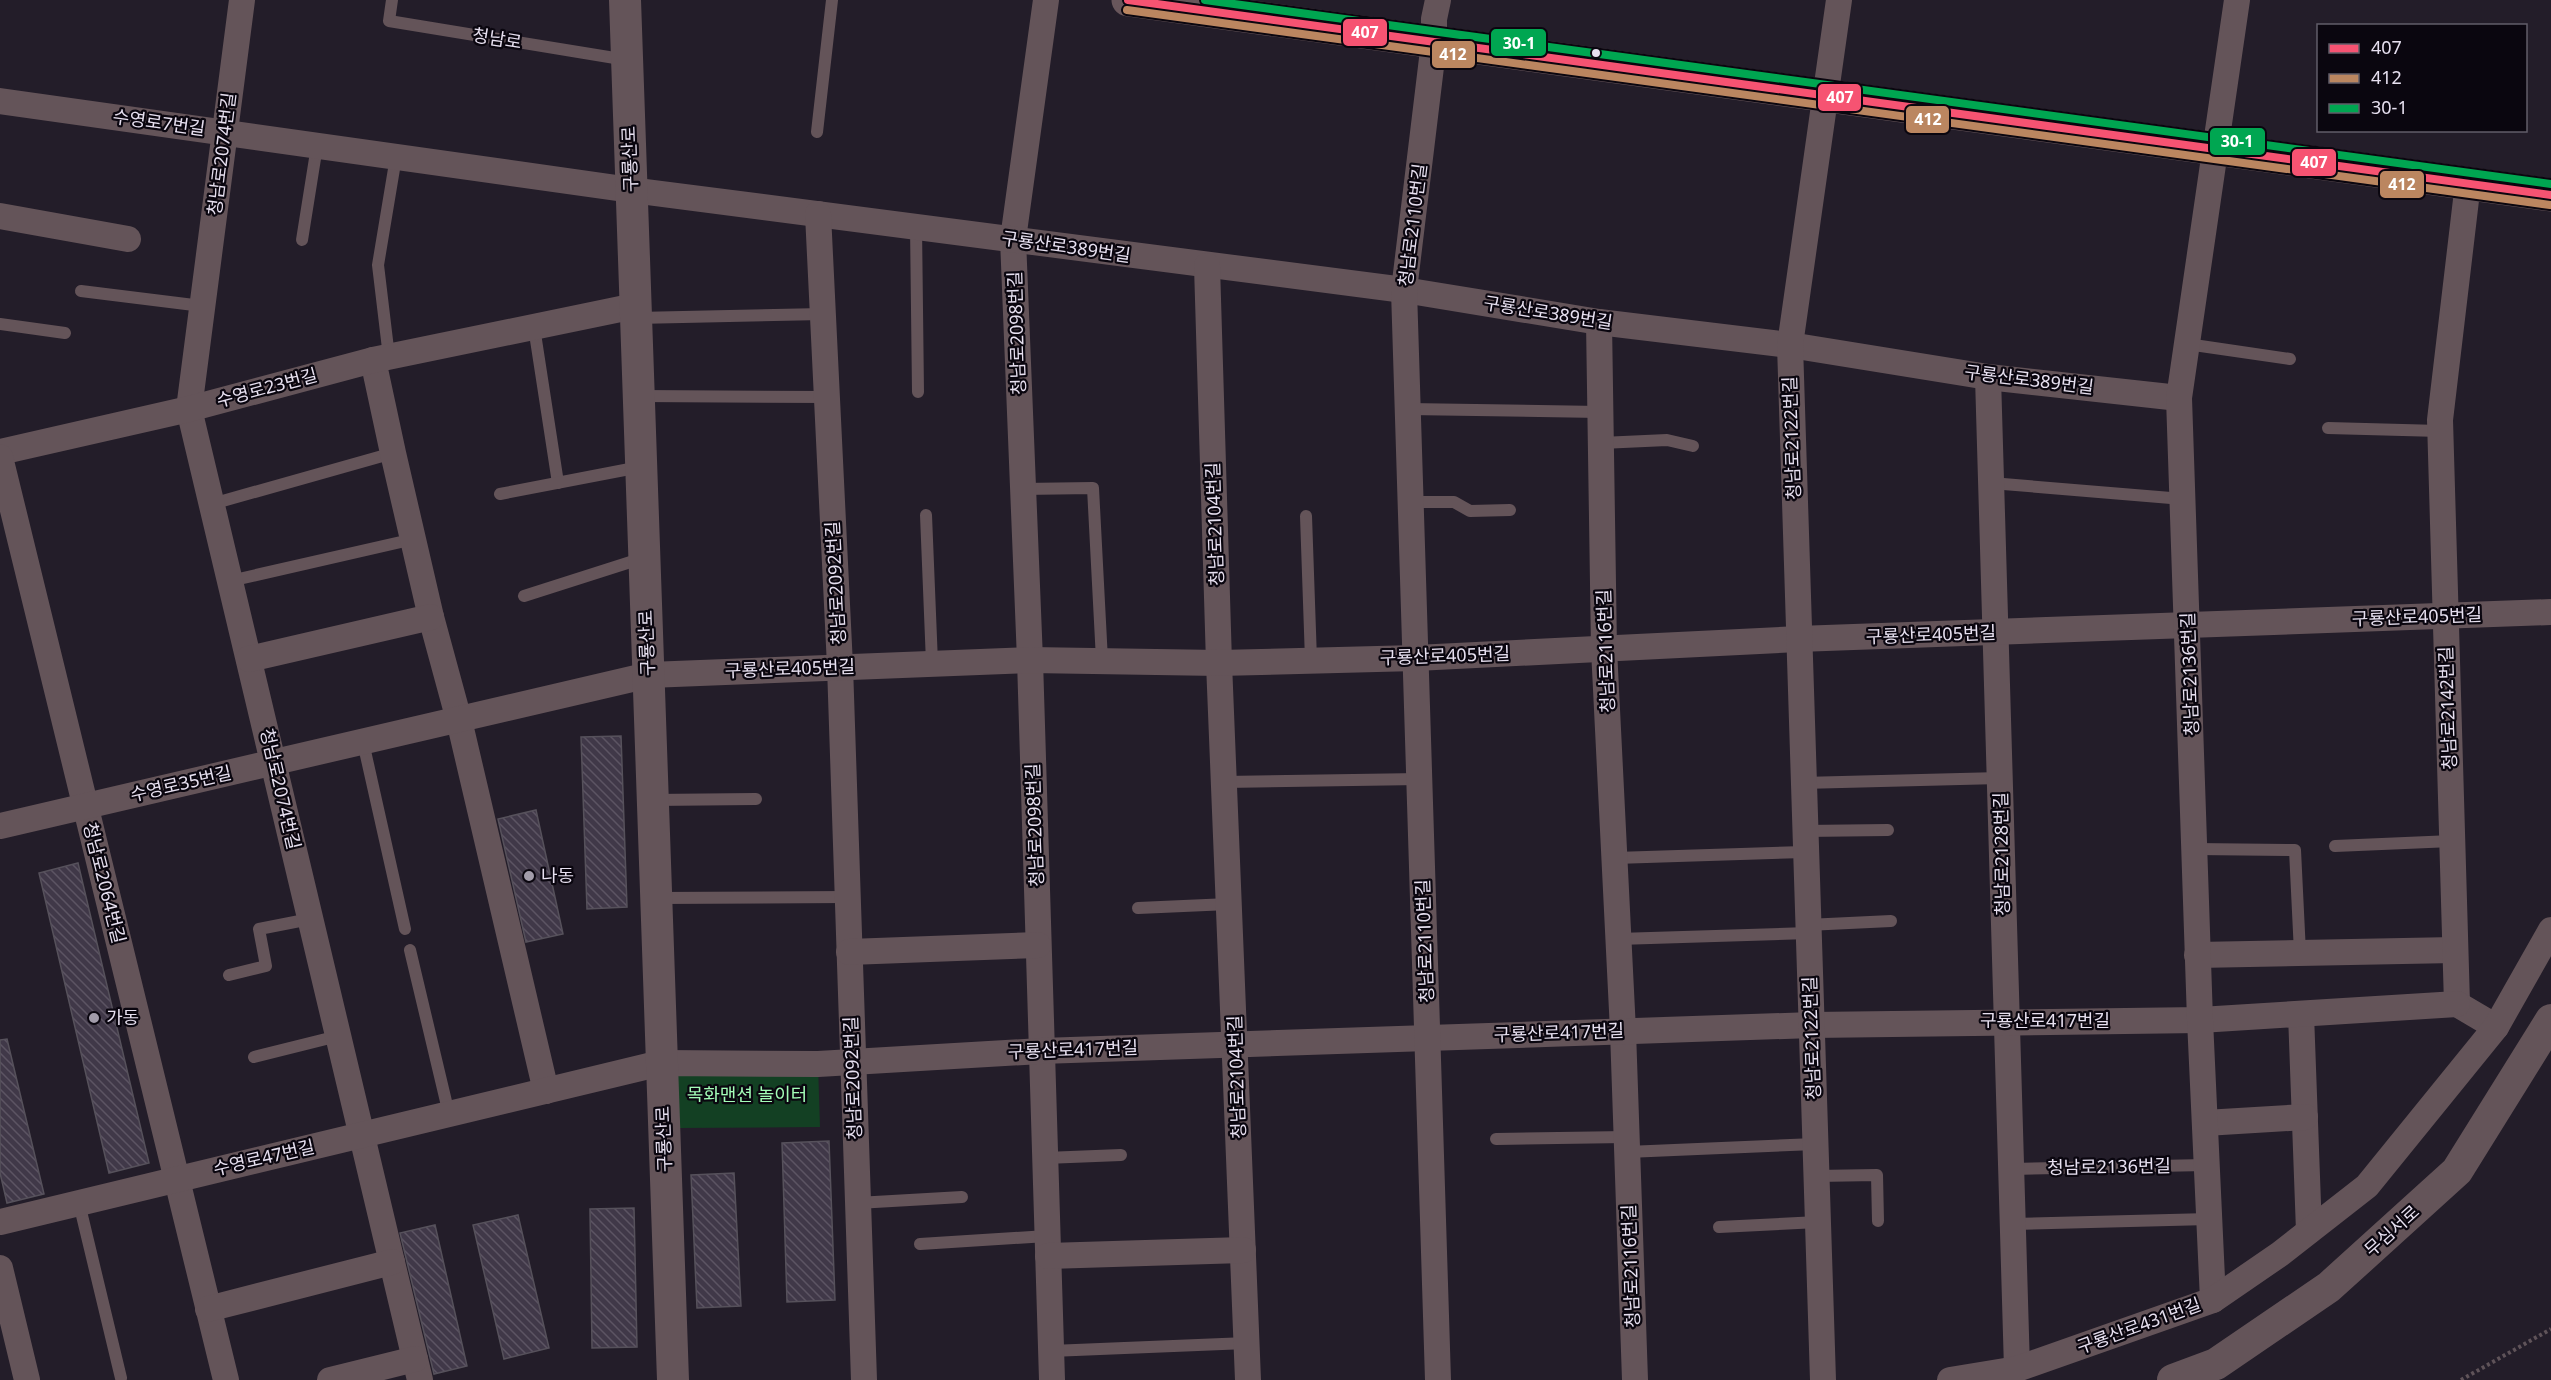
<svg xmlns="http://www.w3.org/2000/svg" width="2551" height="1380" font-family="'Noto Sans','Noto Sans KR',sans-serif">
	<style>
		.green { fill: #134023 }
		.building { fill: url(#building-back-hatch); stroke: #56515b; stroke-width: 1.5 }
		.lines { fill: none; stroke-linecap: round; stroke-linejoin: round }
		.path { stroke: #5f5359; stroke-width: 4; stroke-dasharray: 3 3; stroke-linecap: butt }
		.service { stroke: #645459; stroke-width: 12 }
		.minor { stroke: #645459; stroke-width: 26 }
		.tertiary { stroke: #645459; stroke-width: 32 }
		.secondary { stroke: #68565b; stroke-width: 33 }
		.bus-1-casing { stroke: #0a060f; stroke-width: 12 }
		.bus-2-casing { stroke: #0a060f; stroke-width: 12 }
		.bus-3-casing { stroke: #0a060f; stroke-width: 12 }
		.bus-1 { stroke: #f65372; stroke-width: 8 }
		.bus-2 { stroke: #bb8660; stroke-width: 8 }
		.bus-3 { stroke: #00a651; stroke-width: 8 }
		.bus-dot { fill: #e7e0f0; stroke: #0a060f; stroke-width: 2 }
		.poi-dot { fill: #a29caa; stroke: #0a060f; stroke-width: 2 }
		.labels { text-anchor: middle; stroke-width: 4.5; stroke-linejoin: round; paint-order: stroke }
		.street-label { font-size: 18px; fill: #e7e0f0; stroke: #0a060f }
		.poi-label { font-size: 18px; fill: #e7e0f0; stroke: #0a060f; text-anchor: start }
		.park-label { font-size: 18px; fill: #a3fdb7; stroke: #0a060f }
		.line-badge { stroke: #0a060f; stroke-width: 2 }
		.badge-label { font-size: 16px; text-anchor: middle; font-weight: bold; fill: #fff }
	</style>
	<defs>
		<pattern id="building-back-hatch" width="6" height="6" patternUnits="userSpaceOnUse" patternTransform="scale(1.5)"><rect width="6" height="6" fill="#403848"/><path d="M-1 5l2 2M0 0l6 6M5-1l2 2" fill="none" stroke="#5c5463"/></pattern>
	</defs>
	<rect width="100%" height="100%" fill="#231d29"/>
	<path class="green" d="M675 1063 818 1064 820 1127 677 1128Z"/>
	<g class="building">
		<path d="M621 736 627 907 587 909 581 737Z"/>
		<path d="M536 810 563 934 526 942 498 819Z"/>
		<path d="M78 863 149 1163 109 1173 39 873Z"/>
		<path d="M7 1039 44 1194 7 1203 0 1173V1040Z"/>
		<path d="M829 1141 835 1300 787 1302 782 1143Z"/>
		<path d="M734 1173 741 1306 697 1308 691 1175Z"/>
		<path d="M634 1208 637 1347 592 1348 590 1209Z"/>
		<path d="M518 1215 549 1348 504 1359 473 1225Z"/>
		<path d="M435 1225 467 1366 434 1374 400 1233Z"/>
	</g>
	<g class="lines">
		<path class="path" d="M2461 1380 2551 1329"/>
		<g class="service">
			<path d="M392 0 389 21 627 60"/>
			<path d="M817 132 832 0"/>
			<path d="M916 226 918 392"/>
			<path d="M302 240 317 146"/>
			<path d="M81 291 202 306"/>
			<path d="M636 318 823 314"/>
			<path d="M0 324 65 333"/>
			<path d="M534 327 558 483"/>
			<path d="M2187 344 2290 359"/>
			<path d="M389 357 378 265 396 157"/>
			<path d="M639 396 827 397"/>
			<path d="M1408 409 1600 412"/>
			<path d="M2328 428 2440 431"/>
			<path d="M1601 443 1667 440 1693 446"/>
			<path d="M1991 483 2183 499"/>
			<path d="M1022 489 1093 488 1102 660"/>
			<path d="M500 494 640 467"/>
			<path d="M1411 502H1454L1470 511 1510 510"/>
			<path d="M212 504 393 453"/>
			<path d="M926 515 932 663"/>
			<path d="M1306 516 1311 660"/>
			<path d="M230 581 414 539"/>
			<path d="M524 596 643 558"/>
			<path d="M363 742 405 929"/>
			<path d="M1224 782 1420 779"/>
			<path d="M1802 783 2000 778"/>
			<path d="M652 800 756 799"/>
			<path d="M1804 831 1888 830"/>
			<path d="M2335 846 2452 841"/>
			<path d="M2195 849 2295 850 2300 953"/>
			<path d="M1615 858 1804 852"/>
			<path d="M656 898 847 897"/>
			<path d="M1138 908 1229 904"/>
			<path d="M1807 925 1891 921"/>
			<path d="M1618 939 1808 933"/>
			<path d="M410 950 449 1114"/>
			<path d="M229 975 266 966 259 929 310 919"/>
			<path d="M254 1057 338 1036"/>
			<path d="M1496 1139 1626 1137"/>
			<path d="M1627 1152 1815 1144"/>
			<path d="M1045 1158 1121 1155"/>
			<path d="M2011 1169 2206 1165"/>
			<path d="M1816 1176 1877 1175 1878 1221"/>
			<path d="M79 1203 121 1378"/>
			<path d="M857 1203 962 1197"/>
			<path d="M2012 1224 2209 1219"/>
			<path d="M1719 1227 1818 1222"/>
			<path d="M920 1244 1047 1236"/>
			<path d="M1051 1351 1247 1343"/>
		</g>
		<g class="minor">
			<path d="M242 0 189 409 420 1380"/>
			<path d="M1046 0 1013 239 1030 660 1052 1380"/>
			<path d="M0 101 631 190 1404 290 1599 322 1790 345 1988 377 2179 398"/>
			<path d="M818 214 840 666 864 1380"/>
			<path d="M0 216 128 239"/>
			<path d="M1207 266 1219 663 1248 1380"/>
			<path d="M1599 322 1604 649 1623 1031 1635 1380"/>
			<path d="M373 360 393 453 431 617 459 720 546 1091"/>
			<path d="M1988 377 2017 1369"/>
			<path d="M0 452 189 409 373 360 635 306"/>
			<path d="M0 457 226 1380"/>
			<path d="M249 659 431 617"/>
			<path d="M0 826 649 675 1030 660 1219 663 1416 658 1798 639 2551 612"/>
			<path d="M849 952 1038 945"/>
			<path d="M2197 955 2455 950"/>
			<path d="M2457 1004 2440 420 2468 183"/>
			<path d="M2457 1004 2496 1027"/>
			<path d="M2301 1014 2309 1231"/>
			<path d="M2205 1123 2305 1117"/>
			<path d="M0 1222 661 1063 818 1064 1041 1051 1812 1025 2200 1020 2457 1004"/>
			<path d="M1048 1256 1243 1250"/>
			<path d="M0 1268 27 1380"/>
			<path d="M2213 1300 2200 1020 2179 398 2237 0"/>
			<path d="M208 1309 392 1262"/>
			<path d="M330 1380 415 1359"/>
			<path d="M1438 1380 1404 290 1434 42V19L1438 0"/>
			<path d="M1823 1380 1790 345 1839 0"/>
			<path d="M1950 1380 2017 1369 2213 1300 2280 1254 2367 1186 2496 1027 2551 930"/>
		</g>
		<g class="tertiary">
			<path d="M625 0 673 1380"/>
			<path d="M2173 1380 2216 1364 2329 1287 2457 1171 2551 1020"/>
		</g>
		<path class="secondary" d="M1128 0 2551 195"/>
		<g class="bus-1-casing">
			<path id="bus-1" d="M1128 0 2551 195"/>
		</g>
		<g class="bus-2-casing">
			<path id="bus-2" d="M1127 10 2550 205"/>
		</g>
		<g class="bus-3-casing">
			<path id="bus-3" d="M1205 0 2551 184"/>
		</g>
		<use href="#bus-1" class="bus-1"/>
		<use href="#bus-2" class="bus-2"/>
		<use href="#bus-3" class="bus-3"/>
	</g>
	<circle class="bus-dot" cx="1596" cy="53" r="5"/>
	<g class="poi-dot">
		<circle cx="529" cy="876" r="6"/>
		<circle cx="94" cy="1018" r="6"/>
	</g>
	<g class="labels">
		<g class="street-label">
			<text transform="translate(497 39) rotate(9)" y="6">청남로</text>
			<text transform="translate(159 123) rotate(8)" y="6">수영로7번길</text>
			<text transform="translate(222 154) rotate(-83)" y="6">청남로2074번길</text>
			<text transform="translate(630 159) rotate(-92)" y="6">구룡산로</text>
			<text transform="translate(1413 225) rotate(-83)" y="6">청남로2110번길</text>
			<text transform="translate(1066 247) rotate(8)" y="6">구룡산로389번길</text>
			<text transform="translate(1548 313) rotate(9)" y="6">구룡산로389번길</text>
			<text transform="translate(1017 333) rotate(-92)" y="6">청남로2098번길</text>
			<text transform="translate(2029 380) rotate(7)" y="6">구룡산로389번길</text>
			<text transform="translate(267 388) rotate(-15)" y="6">수영로23번길</text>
			<text transform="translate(1792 438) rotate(-92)" y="6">청남로2122번길</text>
			<text transform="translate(1215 524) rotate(-92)" y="6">청남로2104번길</text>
			<text transform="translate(836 583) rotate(-93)" y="6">청남로2092번길</text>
			<text transform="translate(2417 617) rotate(-2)" y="6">구룡산로405번길</text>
			<text transform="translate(1931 635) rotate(-2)" y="6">구룡산로405번길</text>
			<text transform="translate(647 643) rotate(-92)" y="6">구룡산로</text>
			<text transform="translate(1606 651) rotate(-92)" y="6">청남로2116번길</text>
			<text transform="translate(1445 656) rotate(-2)" y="6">구룡산로405번길</text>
			<text transform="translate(790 669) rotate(-2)" y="6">구룡산로405번길</text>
			<text transform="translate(2190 674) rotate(-92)" y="6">청남로2136번길</text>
			<text transform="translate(2448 708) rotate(-92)" y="6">청남로2142번길</text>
			<text transform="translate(181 784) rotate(-13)" y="6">수영로35번길</text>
			<text transform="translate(280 789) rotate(77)" y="6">청남로2074번길</text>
			<text transform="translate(1035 825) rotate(-92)" y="6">청남로2098번길</text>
			<text transform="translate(2002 854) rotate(-91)" y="6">청남로2128번길</text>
			<text transform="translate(104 883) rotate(76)" y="6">청남로2064번길</text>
			<text transform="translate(1425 941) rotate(-92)" y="6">청남로2110번길</text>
			<text x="2045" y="1027">구룡산로417번길</text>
			<text transform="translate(1559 1033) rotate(-2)" y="6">구룡산로417번길</text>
			<text transform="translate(1812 1038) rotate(-92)" y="6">청남로2122번길</text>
			<text transform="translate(1073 1050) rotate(-2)" y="6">구룡산로417번길</text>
			<text transform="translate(1237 1077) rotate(-92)" y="6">청남로2104번길</text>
			<text transform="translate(853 1078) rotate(-92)" y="6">청남로2092번길</text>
			<text transform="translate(664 1139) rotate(-92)" y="6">구룡산로</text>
			<text transform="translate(264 1158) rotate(-13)" y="6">수영로47번길</text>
			<text transform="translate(2109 1167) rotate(-1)" y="6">청남로2136번길</text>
			<text transform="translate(2392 1231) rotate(-42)" y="6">무심서로</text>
			<text transform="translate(1631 1266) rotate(-92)" y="6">청남로2116번길</text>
			<text transform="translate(2139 1326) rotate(-20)" y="6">구룡산로431번길</text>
		</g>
		<g class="poi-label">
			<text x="541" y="882">나동</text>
			<text x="106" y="1024">가동</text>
		</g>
		<g class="park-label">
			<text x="747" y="1101">목화맨션 놀이터</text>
		</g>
	</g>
	<g class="line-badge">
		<rect x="1342" y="18" width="46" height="29" rx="6" fill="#f65372"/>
		<rect x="1490" y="28" width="57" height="29" rx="6" fill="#00a651"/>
		<rect x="1431" y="40" width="45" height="29" rx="6" fill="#bb8660"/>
		<rect x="1817" y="83" width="45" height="29" rx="6" fill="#f65372"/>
		<rect x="1905" y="105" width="45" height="29" rx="6" fill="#bb8660"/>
		<rect x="2209" y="127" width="57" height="29" rx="6" fill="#00a651"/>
		<rect x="2291" y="148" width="46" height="29" rx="6" fill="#f65372"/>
		<rect x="2379" y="170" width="46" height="29" rx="6" fill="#bb8660"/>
	</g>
	<g class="badge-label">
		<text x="1365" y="38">407</text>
		<text x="1519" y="49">30-1</text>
		<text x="1453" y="60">412</text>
		<text x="1840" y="103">407</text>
		<text x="1928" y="125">412</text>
		<text x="2237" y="147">30-1</text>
		<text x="2314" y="168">407</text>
		<text x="2402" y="190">412</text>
	</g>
	<rect x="2317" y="24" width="210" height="108" fill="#0a060f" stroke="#625d69" stroke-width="1.5"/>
	<rect x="2329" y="44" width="30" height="9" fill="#f65372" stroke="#625d69" stroke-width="1.5"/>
	<text x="2371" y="54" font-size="18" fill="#e7e0f0">407</text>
	<rect x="2329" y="74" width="30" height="9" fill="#bb8660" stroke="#625d69" stroke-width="1.5"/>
	<text x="2371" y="84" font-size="18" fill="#e7e0f0">412</text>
	<rect x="2329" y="104" width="30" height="9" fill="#00a651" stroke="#625d69" stroke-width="1.5"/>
	<text x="2371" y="114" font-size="18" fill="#e7e0f0">30-1</text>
</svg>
